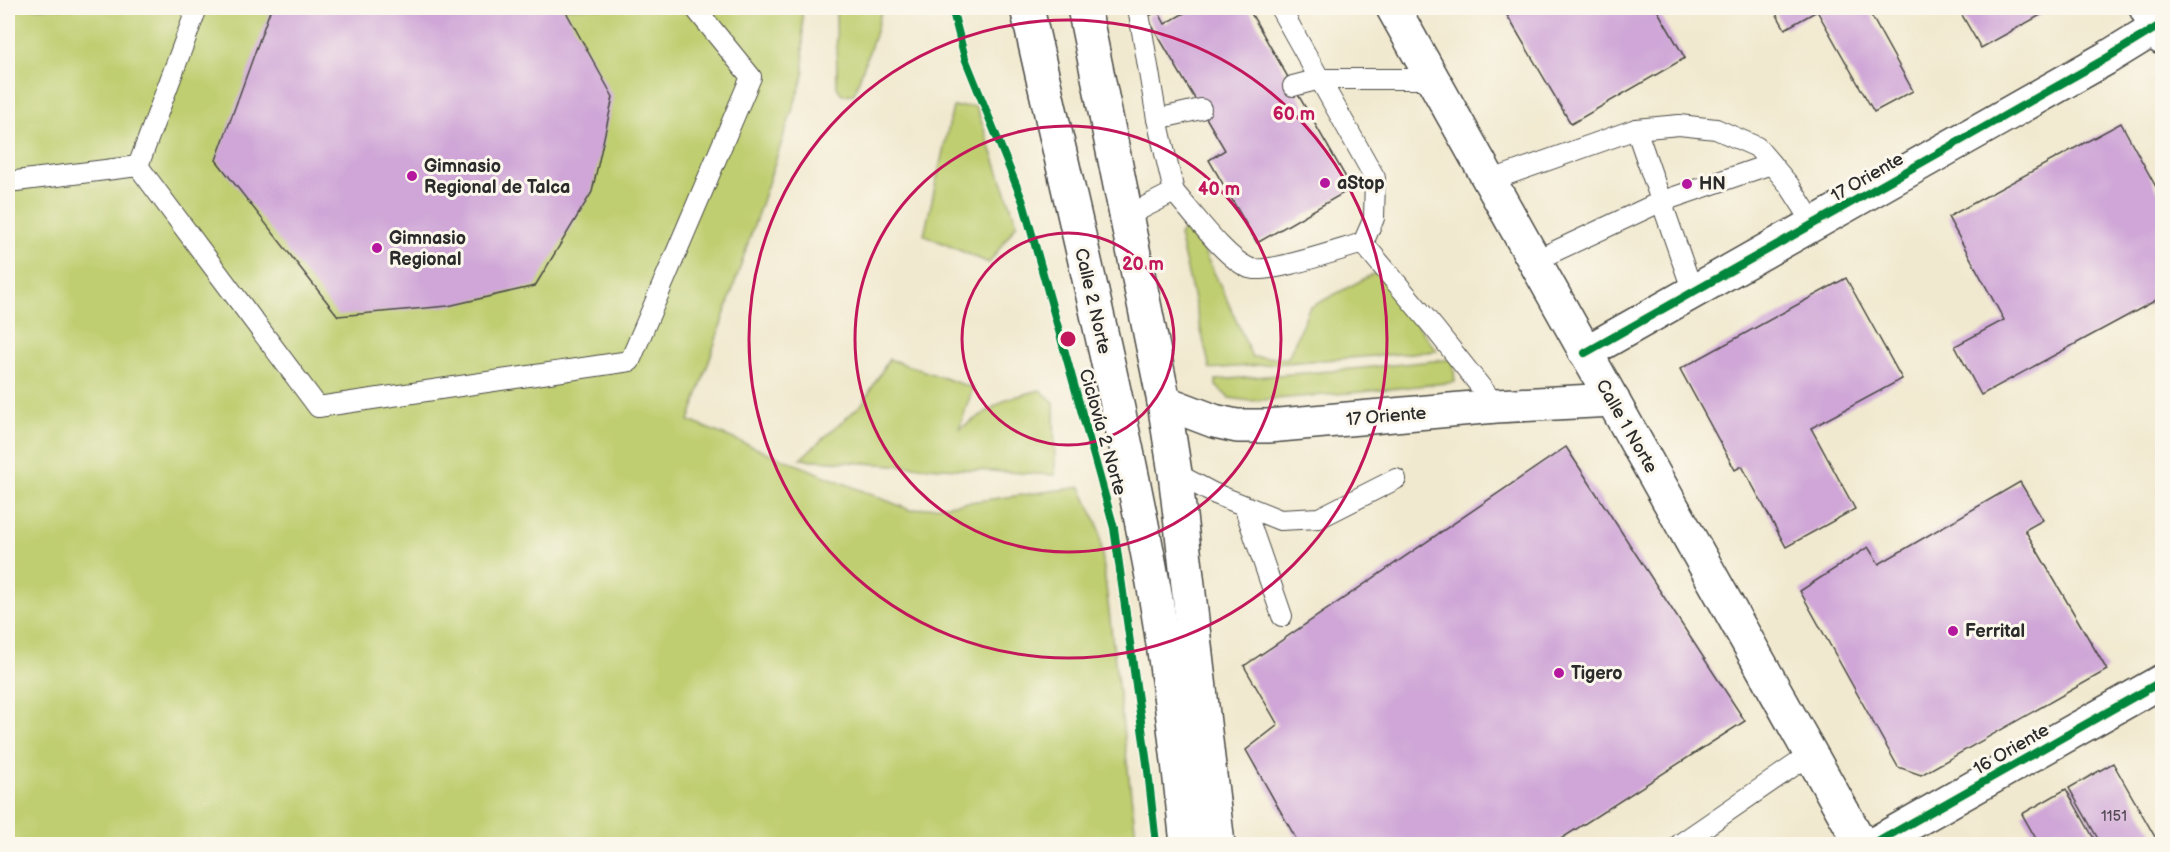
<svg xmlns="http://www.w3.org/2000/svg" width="2170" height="852" font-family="'Balsamiq Sans',sans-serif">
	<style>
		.green { fill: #bfce70; stroke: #757c4e; stroke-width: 1.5 }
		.building { fill: #cfa6d7 }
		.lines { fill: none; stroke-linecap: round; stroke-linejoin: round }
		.service-casing { stroke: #494844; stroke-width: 22 }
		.minor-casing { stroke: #494844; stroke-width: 36 }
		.secondary-casing { stroke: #494844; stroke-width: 36 }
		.primary-casing { stroke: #494844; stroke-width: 36 }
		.service { stroke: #fff; stroke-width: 20 }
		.minor { stroke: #fff; stroke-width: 33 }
		.secondary { stroke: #fff; stroke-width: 33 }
		.primary { stroke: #fff; stroke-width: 33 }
		.cycleway-casing { stroke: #fbf7ec; stroke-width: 11 }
		.cycleway { stroke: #00873e; stroke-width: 8 }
		.ring { fill: none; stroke: #c2185b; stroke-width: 3 }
		.poi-dot { fill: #b5179e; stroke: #fbf7ec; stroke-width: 2 }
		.labels { text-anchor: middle; stroke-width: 6; stroke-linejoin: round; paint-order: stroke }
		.number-label { font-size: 15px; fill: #544a56 }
		.poi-label { font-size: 18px; font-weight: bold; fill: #2b2b2b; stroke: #fbf7ec; text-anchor: start }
		.street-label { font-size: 18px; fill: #2b2b2b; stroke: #fbf7ec }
		.centre { fill: #c2185b; stroke: #fbf7ec; stroke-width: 3 }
		.ring-label { font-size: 18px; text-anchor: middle; font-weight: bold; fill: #c2185b; stroke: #fbf7ec; stroke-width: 6; stroke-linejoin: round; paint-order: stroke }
	</style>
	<rect width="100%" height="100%" fill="#fbf7ec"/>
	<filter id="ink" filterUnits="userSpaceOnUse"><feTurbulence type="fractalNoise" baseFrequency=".0167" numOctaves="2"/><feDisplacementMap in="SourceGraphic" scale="12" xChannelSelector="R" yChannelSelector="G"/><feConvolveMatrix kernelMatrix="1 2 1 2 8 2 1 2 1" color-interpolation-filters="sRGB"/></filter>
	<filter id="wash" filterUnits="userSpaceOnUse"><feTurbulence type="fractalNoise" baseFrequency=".008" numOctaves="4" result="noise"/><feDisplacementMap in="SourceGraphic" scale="24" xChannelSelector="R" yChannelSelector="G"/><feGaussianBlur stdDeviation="1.35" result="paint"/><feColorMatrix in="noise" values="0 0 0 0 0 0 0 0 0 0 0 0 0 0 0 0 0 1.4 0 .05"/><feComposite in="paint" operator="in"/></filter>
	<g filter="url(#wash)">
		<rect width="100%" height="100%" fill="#f1e9cf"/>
		<g class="green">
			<path d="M8 8H802L804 75 689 421 910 510 1081 487 1099 528 1137 844H8Z"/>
			<path d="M836 8H882L875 35 854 94 842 95 837 87Z"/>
			<path d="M976 106 1017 224 989 263 924 235 953 107Z"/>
			<path d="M1190 223 1224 293 1252 357 1288 358 1309 308 1377 272 1437 351 1210 369 1179 235Z"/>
			<path d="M889 359 973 388 959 429 1007 399 1040 390 1054 402 1055 475 800 459 863 403Z"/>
			<path d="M1453 359 1455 382 1361 392 1250 401 1229 398 1216 386V380L1331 371Z"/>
		</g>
		<g id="blocks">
			<g class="building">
				<path d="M271 8H562L565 10 613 97 592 192 535 286 448 306 338 316 216 160Z"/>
				<path d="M1193 8H1248L1352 188 1257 243 1209 160 1225 150 1147 17 1158 11 1165 24Z"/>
				<path d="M1509 8H1656L1685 58 1571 124 1504 10Z"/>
				<path d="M1773 8H1867L1913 91 1874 112 1817 11 1785 29Z"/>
				<path d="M1958 8H2049L2048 11 1981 48Z"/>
				<path d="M2121 123 2162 198V297L1981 395 1955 346 2004 320 1948 217Z"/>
				<path d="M1846 278 1902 379 1811 428 1855 509 1786 547 1742 466 1735 470 1680 369Z"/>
				<path d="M1566 447 1745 721 1553 844H1299L1246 750 1278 725 1244 666Z"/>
				<path d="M2020 482 2043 520 2025 530 2107 670 1921 775 1898 767 1800 591 1868 547 1879 564Z"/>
				<path d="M2113 763 2159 844H2101L2069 788Z"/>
				<path d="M2066 789 2097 844H2039L2022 814Z"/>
			</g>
		</g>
	</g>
	<g filter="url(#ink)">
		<use href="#blocks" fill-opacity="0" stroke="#494844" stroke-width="1.5"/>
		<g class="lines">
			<g class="service-casing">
				<g id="service">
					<path d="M1280 8 1375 178 1374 218 1363 243"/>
					<path d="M1293 86 1320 79H1433"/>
					<path d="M1157 119 1201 109"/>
					<path d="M1636 129 1693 292"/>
					<path d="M138 166 318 407 630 361 751 77 695 8"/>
					<path d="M1489 181 1636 129 1679 125 1716 129 1757 147 1789 185 1814 224"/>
					<path d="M8 182 138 166 197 8"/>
					<path d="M1174 192C1193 213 1225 258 1249 268 1267 275 1341 249 1363 243"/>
					<path d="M1127 216 1174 192 1157 119 1138 8"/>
					<path d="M1363 243 1435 329 1496 406"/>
					<path d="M1534 261 1660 202 1771 164"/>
					<path d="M1175 473 1213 493 1280 520 1319 518 1396 479"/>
					<path d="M1244 506 1282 616"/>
					<path d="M1680 844 1811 754"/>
				</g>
			</g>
			<g class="minor-casing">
				<g id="minor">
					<path d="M1585 353 2105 59 2162 24"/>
					<path d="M1874 844 2162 681"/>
				</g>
			</g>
			<g class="secondary-casing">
				<g id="secondary">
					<path d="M1393 8 1861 844"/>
					<path d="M2146 8 2162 38"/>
					<path d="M1164 402 1214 421 1237 426H1268L1496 406 1613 400"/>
				</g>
			</g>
			<g class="primary-casing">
				<g id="primary">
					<path d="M1027 8C1068 192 1114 376 1149 561 1167 655 1177 750 1187 844"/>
					<path d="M1084 8 1164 402 1175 473 1218 844"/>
				</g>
			</g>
			<use href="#service" class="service"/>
			<use href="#minor" class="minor"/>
			<use href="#secondary" class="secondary"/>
			<use href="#primary" class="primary"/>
			<g class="cycleway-casing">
				<g id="cycleway">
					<path d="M952 8 965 58 1023 202 1114 528 1148 771 1156 844"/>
					<path d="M1585 353 2105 59 2162 24"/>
					<path d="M1874 844 2162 681"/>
				</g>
			</g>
			<use href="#cycleway" class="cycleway"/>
		</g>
	</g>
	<g class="ring">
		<circle cx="1068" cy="339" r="106"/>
		<circle cx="1068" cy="339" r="213"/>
		<circle cx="1068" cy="339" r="319"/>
	</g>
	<g class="poi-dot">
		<circle cx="412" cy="176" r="6"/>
		<circle cx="1325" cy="183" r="6"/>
		<circle cx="1687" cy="184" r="6"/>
		<circle cx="377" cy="248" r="6"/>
		<circle cx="1953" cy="631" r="6"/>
		<circle cx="1559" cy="673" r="6"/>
	</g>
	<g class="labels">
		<g class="number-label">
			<text x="2114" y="821">1151</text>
		</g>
		<g class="poi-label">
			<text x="424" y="172">Gimnasio<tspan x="424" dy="21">Regional de Talca</tspan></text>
			<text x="1337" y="189">aStop</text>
			<text x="1699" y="190">HN</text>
			<text x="389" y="244">Gimnasio<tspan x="389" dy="21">Regional</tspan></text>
			<text x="1965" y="637">Ferrital</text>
			<text x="1571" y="679">Tigero</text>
		</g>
		<g class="street-label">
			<text transform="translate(1867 177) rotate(-30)" y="6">17 Oriente</text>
			<text transform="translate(1093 301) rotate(77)" y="6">Calle 2 Norte</text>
			<text transform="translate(1386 416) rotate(-5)" y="6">17 Oriente</text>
			<text transform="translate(1627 426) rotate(60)" y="6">Calle 1 Norte</text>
			<text transform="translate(1103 432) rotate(74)" y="6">Ciclovía 2 Norte</text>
			<text transform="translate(2011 749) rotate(-30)" y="6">16 Oriente</text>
		</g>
	</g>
	<circle cx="1068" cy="339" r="9" class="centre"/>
	<g class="ring-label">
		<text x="1294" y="120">60 m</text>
		<text x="1219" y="195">40 m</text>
		<text x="1143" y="270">20 m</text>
	</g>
	<rect width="2170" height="852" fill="none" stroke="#fbf7ec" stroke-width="30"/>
</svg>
